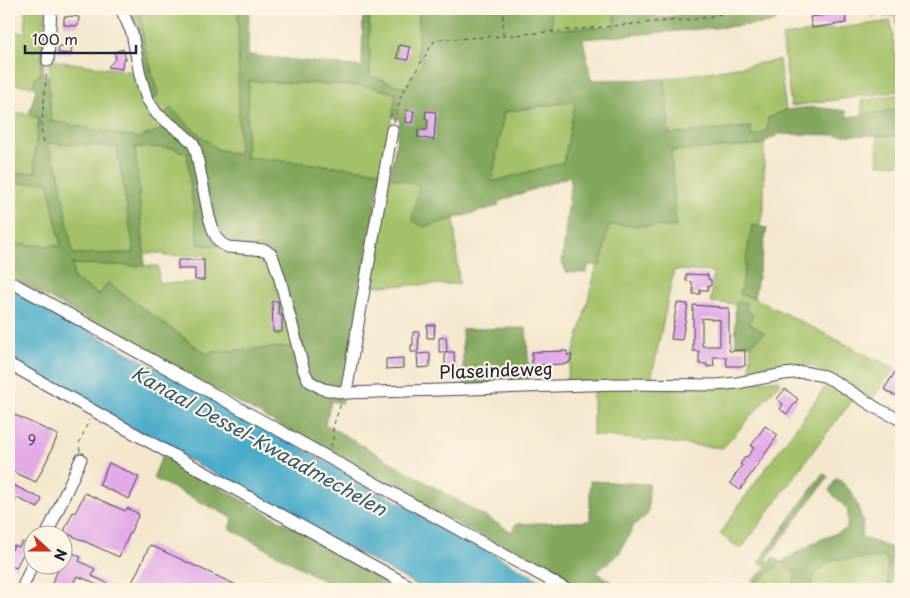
<svg xmlns="http://www.w3.org/2000/svg" width="910" height="598" font-family="'Playpen Sans',sans-serif">
	<style>
		.green { fill: #a3c168; stroke: #627252 }
		.forest { fill: #82a75c; stroke: #52644c; fill-rule: evenodd }
		.water { fill: #49abc9; stroke: #366682 }
		.building { fill: #e3aae8; fill-rule: evenodd }
		.lines { fill: none; stroke-linecap: round; stroke-linejoin: round }
		.minor-casing { stroke: #424051; stroke-width: 13 }
		.path { stroke: #424051; stroke-width: 1; stroke-dasharray: 4 4; stroke-linecap: butt }
		.minor { stroke: #fff; stroke-width: 11 }
		.labels { text-anchor: middle; stroke-width: 4.5; stroke-linejoin: round; paint-order: stroke }
		.number-label { font-size: 15px; fill: #524466 }
		.street-label { font-size: 18px; fill: #22223b; stroke: #fcf5e5 }
		.water-label { font-size: 19px; font-style: italic; fill: #325974; stroke: #fcf5e5 }
	</style>
	<rect width="100%" height="100%" fill="#fcf5e5"/>
	<filter id="ink" filterUnits="userSpaceOnUse"><feTurbulence type="fractalNoise" baseFrequency=".02" numOctaves="2"/><feDisplacementMap in="SourceGraphic" scale="10" xChannelSelector="R" yChannelSelector="G"/><feConvolveMatrix kernelMatrix="1 2 1 2 8 2 1 2 1" color-interpolation-filters="sRGB"/></filter>
	<filter id="wash" filterUnits="userSpaceOnUse"><feTurbulence type="fractalNoise" baseFrequency=".0096" numOctaves="4" result="noise"/><feDisplacementMap in="SourceGraphic" scale="20" xChannelSelector="R" yChannelSelector="G"/><feGaussianBlur stdDeviation="1.12" result="paint"/><feColorMatrix in="noise" values="0 0 0 0 0 0 0 0 0 0 0 0 0 0 0 0 0 1.4 0 .05"/><feComposite in="paint" operator="in"/></filter>
	<g filter="url(#wash)">
		<rect width="100%" height="100%" fill="#f4e7cd"/>
		<g class="green">
			<path d="M25 9H46L40 76 35 78 34 86 9 84V33L26 32Z"/>
			<path d="M160 9H238L240 155 217 149 194 130 162 116 149 99 152 70 145 50 140 13 160 11Z"/>
			<path d="M369 9H419L418 55 424 60 406 88 370 76Z"/>
			<path d="M551 9H614L615 27 551 29Z"/>
			<path d="M869 9H901V60L895 16 885 17 884 14 871 16Z"/>
			<path d="M891 21 900 91 791 106 782 36Z"/>
			<path d="M51 60 134 72C138 99 145 111 166 128L138 138 51 121 48 76Z"/>
			<path d="M779 60 786 110 768 118 767 130 761 135 750 136 751 127 669 134 665 79Z"/>
			<path d="M248 81 368 86 397 94 381 171 246 157Z"/>
			<path d="M901 94V110H894L863 115 861 101Z"/>
			<path d="M576 101 564 162 492 182 504 112Z"/>
			<path d="M9 112 29 114 39 118 34 159 36 172 9 174Z"/>
			<path d="M877 136H901V164H878Z"/>
			<path d="M764 142V210L759 227 752 225 741 295 754 298 895 369 871 400 816 368 806 365 750 377 751 345 764 333 749 323 746 308 740 301 735 304 711 302 713 272 674 270 651 380 565 383 581 327 597 265H601L609 225 676 226 670 151 759 145Z"/>
			<path d="M46 143 117 147 135 253 72 254 58 169Z"/>
			<path d="M135 147 172 148 187 153 199 245 266 247 299 346 212 352 207 354 107 283 99 295 74 279 72 264 158 266 159 283H206V255L164 256V253H144Z"/>
			<path d="M390 177 419 185 424 227 454 219 459 284 370 286Z"/>
			<path d="M48 182 61 246 9 244V184Z"/>
			<path d="M779 380V384L723 448 593 435V389Z"/>
			<path d="M829 382 854 399 819 443 741 549 720 534 742 501Z"/>
			<path d="M887 557 888 589H808L816 573 833 559H857Z"/>
			<path d="M781 562 797 573 792 589H743L753 580 756 583Z"/>
		</g>
		<g class="forest">
			<path d="M125 9H160L161 11 140 13 145 50 158 94 156 98 149 99Z"/>
			<path d="M238 9H249L248 55 362 67 363 9H369L370 76 405 88 424 60 418 55 419 9H551L552 29 615 27 614 9H656L657 18 678 15 679 9H786L787 10 773 23 583 39 591 80 665 79 669 134 751 127V136L761 135 767 130 768 118 786 110 814 107 846 111 847 117 894 110H901V136L779 134 759 145 671 151 676 227 609 225 601 265H589L586 273 566 272 562 262 571 180 570 176 498 202V206L424 227 412 220 419 185 390 177 400 120 393 117 396 94 368 86 249 81 246 157 381 171 342 403 331 401 325 424 512 532 516 524 590 521V481L649 484 648 514 634 525 619 554 596 572 623 589H577L9 276V244L61 246 48 182 9 184V174L36 172 34 159 39 118 29 114 36 89 34 86 35 77 40 75 43 39H46L43 75 48 76 51 121 138 138 166 128 186 142 162 116 171 108 194 130 217 149 239 155ZM575 101 564 162 492 182 504 112ZM46 143 117 147 134 253 73 254 58 169ZM135 147 172 148 187 153 192 200 199 245 266 247 299 346 212 352 206 354 108 283 99 295 74 279 72 264 144 266V253Z"/>
			<path d="M752 225 767 228 754 298 740 295Z"/>
			<path d="M739 301 747 303 746 308 753 315 749 323 764 333 751 345H736L735 304Z"/>
			<path d="M526 328 530 382 464 385 462 329Z"/>
			<path d="M162 456 405 589H339L229 528 233 518 153 478Z"/>
			<path d="M823 473 828 477 766 560 770 562 774 557 781 562 817 541 847 529 848 510 829 491 837 477 851 491 856 502 863 522 861 537 897 550H901V559L891 558 892 589H888L887 557 857 559H833L816 573 808 589H792L796 573 781 563 756 583 753 580 767 567 759 562Z"/>
		</g>
		<path class="water" d="M9 287 556 589H424L9 361Z"/>
		<g id="blocks">
			<g class="building">
				<path d="M845 13 846 23 812 28 810 17Z"/>
				<path d="M69 16 79 17 78 26 64 25V17H68Z"/>
				<path d="M399 45 410 47 408 60 397 58Z"/>
				<path d="M59 46 72 47 71 54 58 53Z"/>
				<path d="M123 49 126 59 123 60 122 69 108 67 116 58 114 52Z"/>
				<path d="M406 110 414 111 412 123 405 122Z"/>
				<path d="M426 111 436 112 434 140 418 137V130H427L428 119H425Z"/>
				<path d="M178 260H204V280H195V269H178Z"/>
				<path d="M686 274 708 275V279L711 280V286H708V290H700V294H693V286H692V282L686 281Z"/>
				<path d="M272 301H278L279 315H282V332H273Z"/>
				<path d="M677 303 688 304 682 340 671 339Z"/>
				<path d="M693 305 719 307 718 308H729V351L745 350V366H727L726 357H713L714 366 707 367V364H699V351H693ZM702 318 720 320V346H702Z"/>
				<path d="M427 325H435L434 338H427Z"/>
				<path d="M413 332H419L418 352H411V345H413Z"/>
				<path d="M446 337 447 352H439V338Z"/>
				<path d="M567 351V355H572L570 362H568V364L532 365V352Z"/>
				<path d="M445 352H454L455 368H445Z"/>
				<path d="M430 353V367L418 368 417 354Z"/>
				<path d="M403 358V368L386 369V359Z"/>
				<path d="M897 369 901 372V387L895 396 884 389Z"/>
				<path d="M785 389 798 399 787 414 780 409 783 404 777 399Z"/>
				<path d="M9 412 58 435 46 462 36 482 9 470Z"/>
				<path d="M765 426 778 435 740 490 730 483 742 465 740 464 746 456 747 457 754 448 751 446Z"/>
				<path d="M109 463 139 477 129 499 99 485Z"/>
				<path d="M9 483 42 499 38 508 17 498 9 513Z"/>
				<path d="M85 493 125 511 127 508 139 514 119 557 66 533 65 529 73 512 75 513Z"/>
				<path d="M22 542 28 544 16 568 9 565V548L12 550 14 545 19 547Z"/>
				<path d="M150 545 245 589H129Z"/>
				<path d="M67 550 81 557 79 561 95 569 92 576 107 583 104 588 93 583 90 580V581L77 576 70 589H61L51 585 60 566H62V560Z"/>
			</g>
		</g>
	</g>
	<g filter="url(#ink)">
		<use href="#blocks" fill-opacity="0" stroke="#424051" stroke-width="1"/>
		<g class="lines">
			<g class="minor-casing">
				<g id="minor">
					<path d="M121 9 132 33 140 75 147 99 157 114 182 133 193 143 196 151 209 217 214 233 218 240 222 244 228 247 265 250 272 255 280 279 304 371 309 381 323 389 346 393 619 384 716 385 737 383 784 374 803 372 824 376 834 381 878 409 901 420"/>
					<path d="M48 61 51 9"/>
					<path d="M9 281 566 589"/>
					<path d="M9 364 415 589"/>
					<path d="M346 393 392 130"/>
					<path d="M46 536 81 459"/>
					<path d="M22 589 32 565"/>
				</g>
			</g>
			<g class="path">
				<path d="M784 9 787 13 803 9"/>
				<path d="M503 35V9"/>
				<path d="M394 122 401 95 435 40 503 36 667 21 698 19 746 9"/>
				<path d="M44 142 41 130 47 70"/>
				<path d="M330 447 333 441V427L341 403"/>
				<path d="M80 451 79 444 89 420"/>
			</g>
			<use href="#minor" class="minor"/>
		</g>
	</g>
	<g class="labels">
		<g class="number-label">
			<text x="32" y="445">9</text>
		</g>
		<g class="street-label">
			<text transform="translate(496 371) rotate(-2)" y="6">Plaseindeweg</text>
		</g>
		<g class="water-label">
			<text transform="translate(259 441) rotate(29)" y="7">Kanaal Dessel-Kwaadmechelen</text>
		</g>
	</g>
	<rect width="910" height="598" fill="none" stroke="#fcf5e5" stroke-width="30"/>
	<g transform="translate(48 550) rotate(111)"><circle r="24" fill="#fcf5e5" stroke="#a5a1a1"/>
	<path d="M0-4L9 19L0 12L-9 19Z" fill="#c8321e"/>
	<text y="-8" font-size="14" font-weight="bold" text-anchor="middle" fill="#22223b">N</text>
	</g>
	<path d="M25 45v8h111v-8" fill="none" stroke="#22223b" stroke-width="2.5"/>
	<text x="32" y="45" font-size="15" fill="#22223b" stroke="#fcf5e5" stroke-width="4" paint-order="stroke">100 m</text>
</svg>
